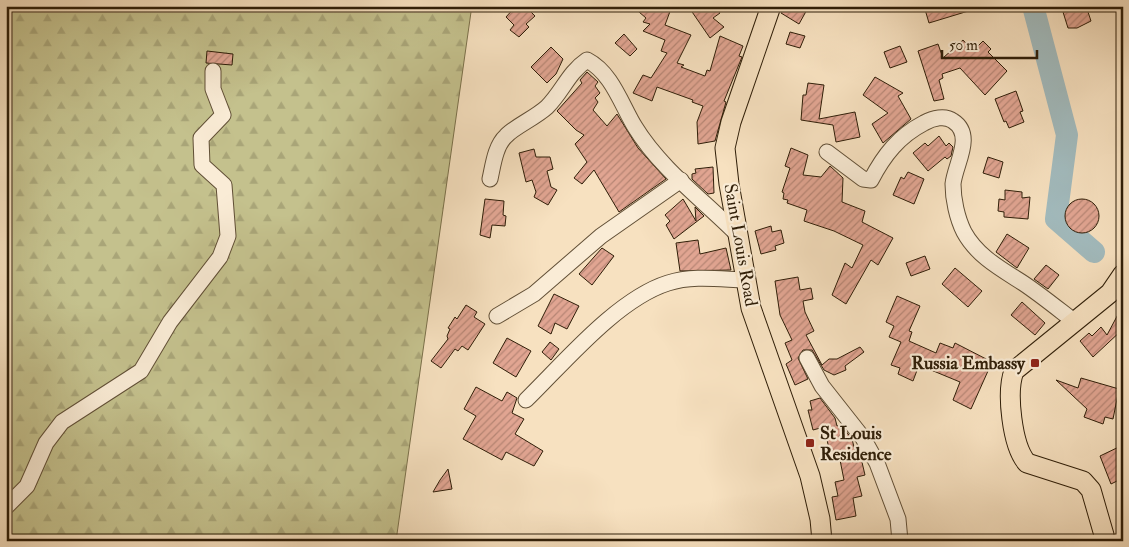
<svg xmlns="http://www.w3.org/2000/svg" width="1129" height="547" font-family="'IM FELL Double Pica',serif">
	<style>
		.forest { fill: url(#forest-firs); stroke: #7a704a }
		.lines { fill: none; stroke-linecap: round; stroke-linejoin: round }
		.river { stroke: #a2bbbe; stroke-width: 22 }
		.building { fill: url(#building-hatch); stroke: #2f1e08 }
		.minor-casing { stroke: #614f36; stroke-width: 17 }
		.major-casing { stroke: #2f1e08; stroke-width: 21 }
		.minor { stroke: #faecd6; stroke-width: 15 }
		.major { stroke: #f7e1c0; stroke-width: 19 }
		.poi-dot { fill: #8f2418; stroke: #faecd6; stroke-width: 2 }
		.labels { text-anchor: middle; stroke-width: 4.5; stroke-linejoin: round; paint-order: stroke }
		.street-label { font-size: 18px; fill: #2f1e08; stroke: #faecd6 }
		.poi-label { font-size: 18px; font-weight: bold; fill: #2f1e08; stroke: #faecd6; text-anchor: end }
	</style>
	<defs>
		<pattern id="forest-firs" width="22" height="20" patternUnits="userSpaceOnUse" patternTransform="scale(1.25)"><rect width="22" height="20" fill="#c4c18d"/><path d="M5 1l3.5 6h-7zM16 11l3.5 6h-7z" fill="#a9a578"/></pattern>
		<pattern id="building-hatch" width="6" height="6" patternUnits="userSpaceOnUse" patternTransform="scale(1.25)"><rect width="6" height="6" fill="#e1a592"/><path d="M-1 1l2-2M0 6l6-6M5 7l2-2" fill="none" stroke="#b78675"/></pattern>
	</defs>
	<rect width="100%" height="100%" fill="#f7e1c0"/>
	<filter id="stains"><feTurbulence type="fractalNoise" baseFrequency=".004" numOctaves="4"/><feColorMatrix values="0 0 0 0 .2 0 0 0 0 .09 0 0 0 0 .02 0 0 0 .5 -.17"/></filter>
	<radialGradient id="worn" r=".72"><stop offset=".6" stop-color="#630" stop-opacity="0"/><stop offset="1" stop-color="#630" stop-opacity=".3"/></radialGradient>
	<path class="forest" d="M6 6H474L471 12 396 541H6Z"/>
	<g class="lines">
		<path class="river" d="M1033 6 1067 135 1056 219 1094 252"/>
	</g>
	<g class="building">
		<path d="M516 6H525L535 16 526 24 529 27 519 37 510 30 514 25 506 17Z"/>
		<path d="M632 6H672L665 25 691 35 677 63 684 65 681 67 705 76 707 70 710 71 720 36 743 46 739 56 742 57 724 101 726 102 715 141 698 144 697 122 703 106 692 102 693 100 657 87 652 101 633 93 643 75 651 78 667 53 661 51 665 40 643 31 650 24 643 22 646 18Z"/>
		<path d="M688 6H715L720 13 713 18 724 27 710 38Z"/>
		<path d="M785 6H809L799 24 781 13Z"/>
		<path d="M924 6H975V9L929 23Z"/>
		<path d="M1073 6H1086L1091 21 1077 28H1068L1063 12 1074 10Z"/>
		<path d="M790 32 805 36 800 48 786 44Z"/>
		<path d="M624 34 637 49 630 56 615 43Z"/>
		<path d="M963 40 973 51 983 41 991 49 988 52 1007 71 985 95 960 68 942 74 943 78 939 80 944 99 934 101 918 51 938 44 943 58Z"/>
		<path d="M900 46 907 62 890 68 884 52Z"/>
		<path d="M551 47 563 59 556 74 547 83 531 67Z"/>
		<path d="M207 51 233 54 232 65 206 63Z"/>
		<path d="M587 72 598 82 595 86 600 93 595 98 598 102 593 110 607 126 617 114 638 148 666 179 619 212 594 170 582 184 574 178 587 162 575 144 584 135 576 130 557 111 582 83 580 80Z"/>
		<path d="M875 77 903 93 898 96 911 119 883 143 872 124 888 113 863 95Z"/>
		<path d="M808 83 824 85 819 119 855 112 860 137 836 142 833 125 801 120 803 95H806Z"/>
		<path d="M1016 91 1023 111 1020 112 1024 122 1009 128 1006 121 1004 122 995 99Z"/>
		<path d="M939 136 946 146 949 143 953 147 951 156 947 159 945 157 928 171 913 153 925 143 928 146Z"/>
		<path d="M791 148 808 155 803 175 821 177 830 166 843 178 842 202 865 211 862 222 893 238 878 265 871 260 846 304 832 295 845 263 852 268 863 245 834 231 804 221 807 210 787 203 788 200 783 199 784 193 782 192 790 168 785 166Z"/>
		<path d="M534 149 536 157H550L553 169 547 171 551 187 557 190 548 205 534 197 536 192 532 180 526 182 519 153Z"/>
		<path d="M988 157 1003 162 999 178 983 173Z"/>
		<path d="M713 167 714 193 708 194 692 179V174L696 173 695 169Z"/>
		<path d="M908 172 924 179 914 204 893 195 901 177 904 179Z"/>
		<path d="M1005 190 1022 192V198L1030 197 1028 219 1004 217V212L998 211 999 199 1005 200Z"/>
		<path d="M485 199 504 201 503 215 506 216 505 226 492 225 490 238 480 235Z"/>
		<path d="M683 199 696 221 695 207 704 216 674 239 666 225 670 221 665 215Z"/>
		<circle cx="1082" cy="216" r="17"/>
		<path d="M771 226 772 232 781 230 784 243 775 246 776 250 761 254 755 231Z"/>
		<path d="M1007 234 1029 248 1017 268 996 252Z"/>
		<path d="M698 240 700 254 726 248 731 270 680 271 676 243Z"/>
		<path d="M602 248 614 256 592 285 579 274Z"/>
		<path d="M925 256 930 269 911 276 906 263Z"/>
		<path d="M1046 265 1059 275 1048 289 1034 279Z"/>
		<path d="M955 268 982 291 968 307 942 284Z"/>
		<path d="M798 277 800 290 811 288 813 299 803 301 805 312 814 331 806 335 822 365 829 359H837L860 347 864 352 845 366 846 370 834 375 824 370 812 350H803L798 358 808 379 795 385 786 364 792 360 785 343 792 340 780 315 775 281Z"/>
		<path d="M554 294 579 306 567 329 555 323 551 334 538 326Z"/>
		<path d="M897 296 920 306 909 331 912 332 909 341 936 353 940 343 953 348 955 343 992 362 971 409 953 400 960 382 919 365 913 381 898 374 900 368 891 365 901 342 889 337 894 326 886 322Z"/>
		<path d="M1022 302 1045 323 1035 335 1011 315Z"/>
		<path d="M466 305 477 312 474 317 485 324 468 350 462 346 458 351 455 349 441 368 431 361 448 339 447 336 450 329 448 328 455 317 457 319Z"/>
		<path d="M1123 305V329L1093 357 1080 341 1089 333 1092 336 1101 327 1107 335Z"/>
		<path d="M507 338 531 351 516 377 493 363Z"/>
		<path d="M550 342 559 349 551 360 542 352Z"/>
		<path d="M1081 378 1119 389 1113 419 1105 417 1103 424 1084 417 1087 409 1056 380 1078 388Z"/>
		<path d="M476 387 502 401 507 392 517 398 512 413 524 419 515 434 543 451 534 466 506 452 502 460 463 439 476 416 464 409Z"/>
		<path d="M820 398 835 418 837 426 841 425 852 439 857 459 861 458 865 475 857 477 862 496 853 498 856 516 836 520 832 497 838 496 835 482 844 480 839 455 831 457 824 427 813 430 808 410H812L810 401Z"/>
		<path d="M1123 445V478L1111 484 1100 456Z"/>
		<path d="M448 469 452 489 433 492 440 480Z"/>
	</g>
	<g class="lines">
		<g class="minor-casing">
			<g id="minor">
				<path d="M827 152 863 179 871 180C884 155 899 136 924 123 933 118 945 115 953 121 975 135 955 164 953 184 953 199 957 218 964 232 977 256 1001 269 1023 283 1041 295 1058 309 1075 322"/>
				<path d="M490 179C493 166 495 146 506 136 514 127 535 118 547 107 563 91 568 73 587 60 612 73 621 104 635 127 660 168 702 199 736 233"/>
				<path d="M497 316 534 294 601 236 681 180"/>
				<path d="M807 358 822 386 863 438 877 463 898 519 900 541"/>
				<path d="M526 400C564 363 617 299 668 283 692 275 719 279 744 280"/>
				<path d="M6 507 27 486 46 443 62 422 141 371 170 322 220 257 228 236 224 185 202 165 201 138 223 115 213 89V71"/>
			</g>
		</g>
		<g class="major-casing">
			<g id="major">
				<path d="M771 6 731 122 725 148 729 184 751 308 810 476 820 519 822 541"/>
				<path d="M1103 541 1104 535 1091 490 1083 481 1027 463C1012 446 1006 392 1014 371L1110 293 1123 274"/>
			</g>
		</g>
		<use href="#minor" class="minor"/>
		<use href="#major" class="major"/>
	</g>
	<g class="poi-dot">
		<rect x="1030" y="358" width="10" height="10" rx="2.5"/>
		<rect x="805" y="438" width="10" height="10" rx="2.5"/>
	</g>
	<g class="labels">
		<g class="street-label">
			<text transform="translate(741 245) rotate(80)" y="6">Saint Louis Road</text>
		</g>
		<g class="poi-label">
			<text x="1025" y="369">Russia Embassy</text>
			<text x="820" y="439" text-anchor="start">St Louis<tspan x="820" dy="21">Residence</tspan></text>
		</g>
	</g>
	<rect width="1129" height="547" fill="none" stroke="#f7e1c0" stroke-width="25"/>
	<rect x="8" y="8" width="1114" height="532" fill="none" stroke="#2f1e08" stroke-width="2.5"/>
	<rect x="12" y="12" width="1104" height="522" fill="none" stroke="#2f1e08"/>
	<path d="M942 50v8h95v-8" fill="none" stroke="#2f1e08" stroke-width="2.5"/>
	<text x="949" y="50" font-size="15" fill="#2f1e08" stroke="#faecd6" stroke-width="4" paint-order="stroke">50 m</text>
	<rect width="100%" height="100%" filter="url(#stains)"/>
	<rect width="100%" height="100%" fill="url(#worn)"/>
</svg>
